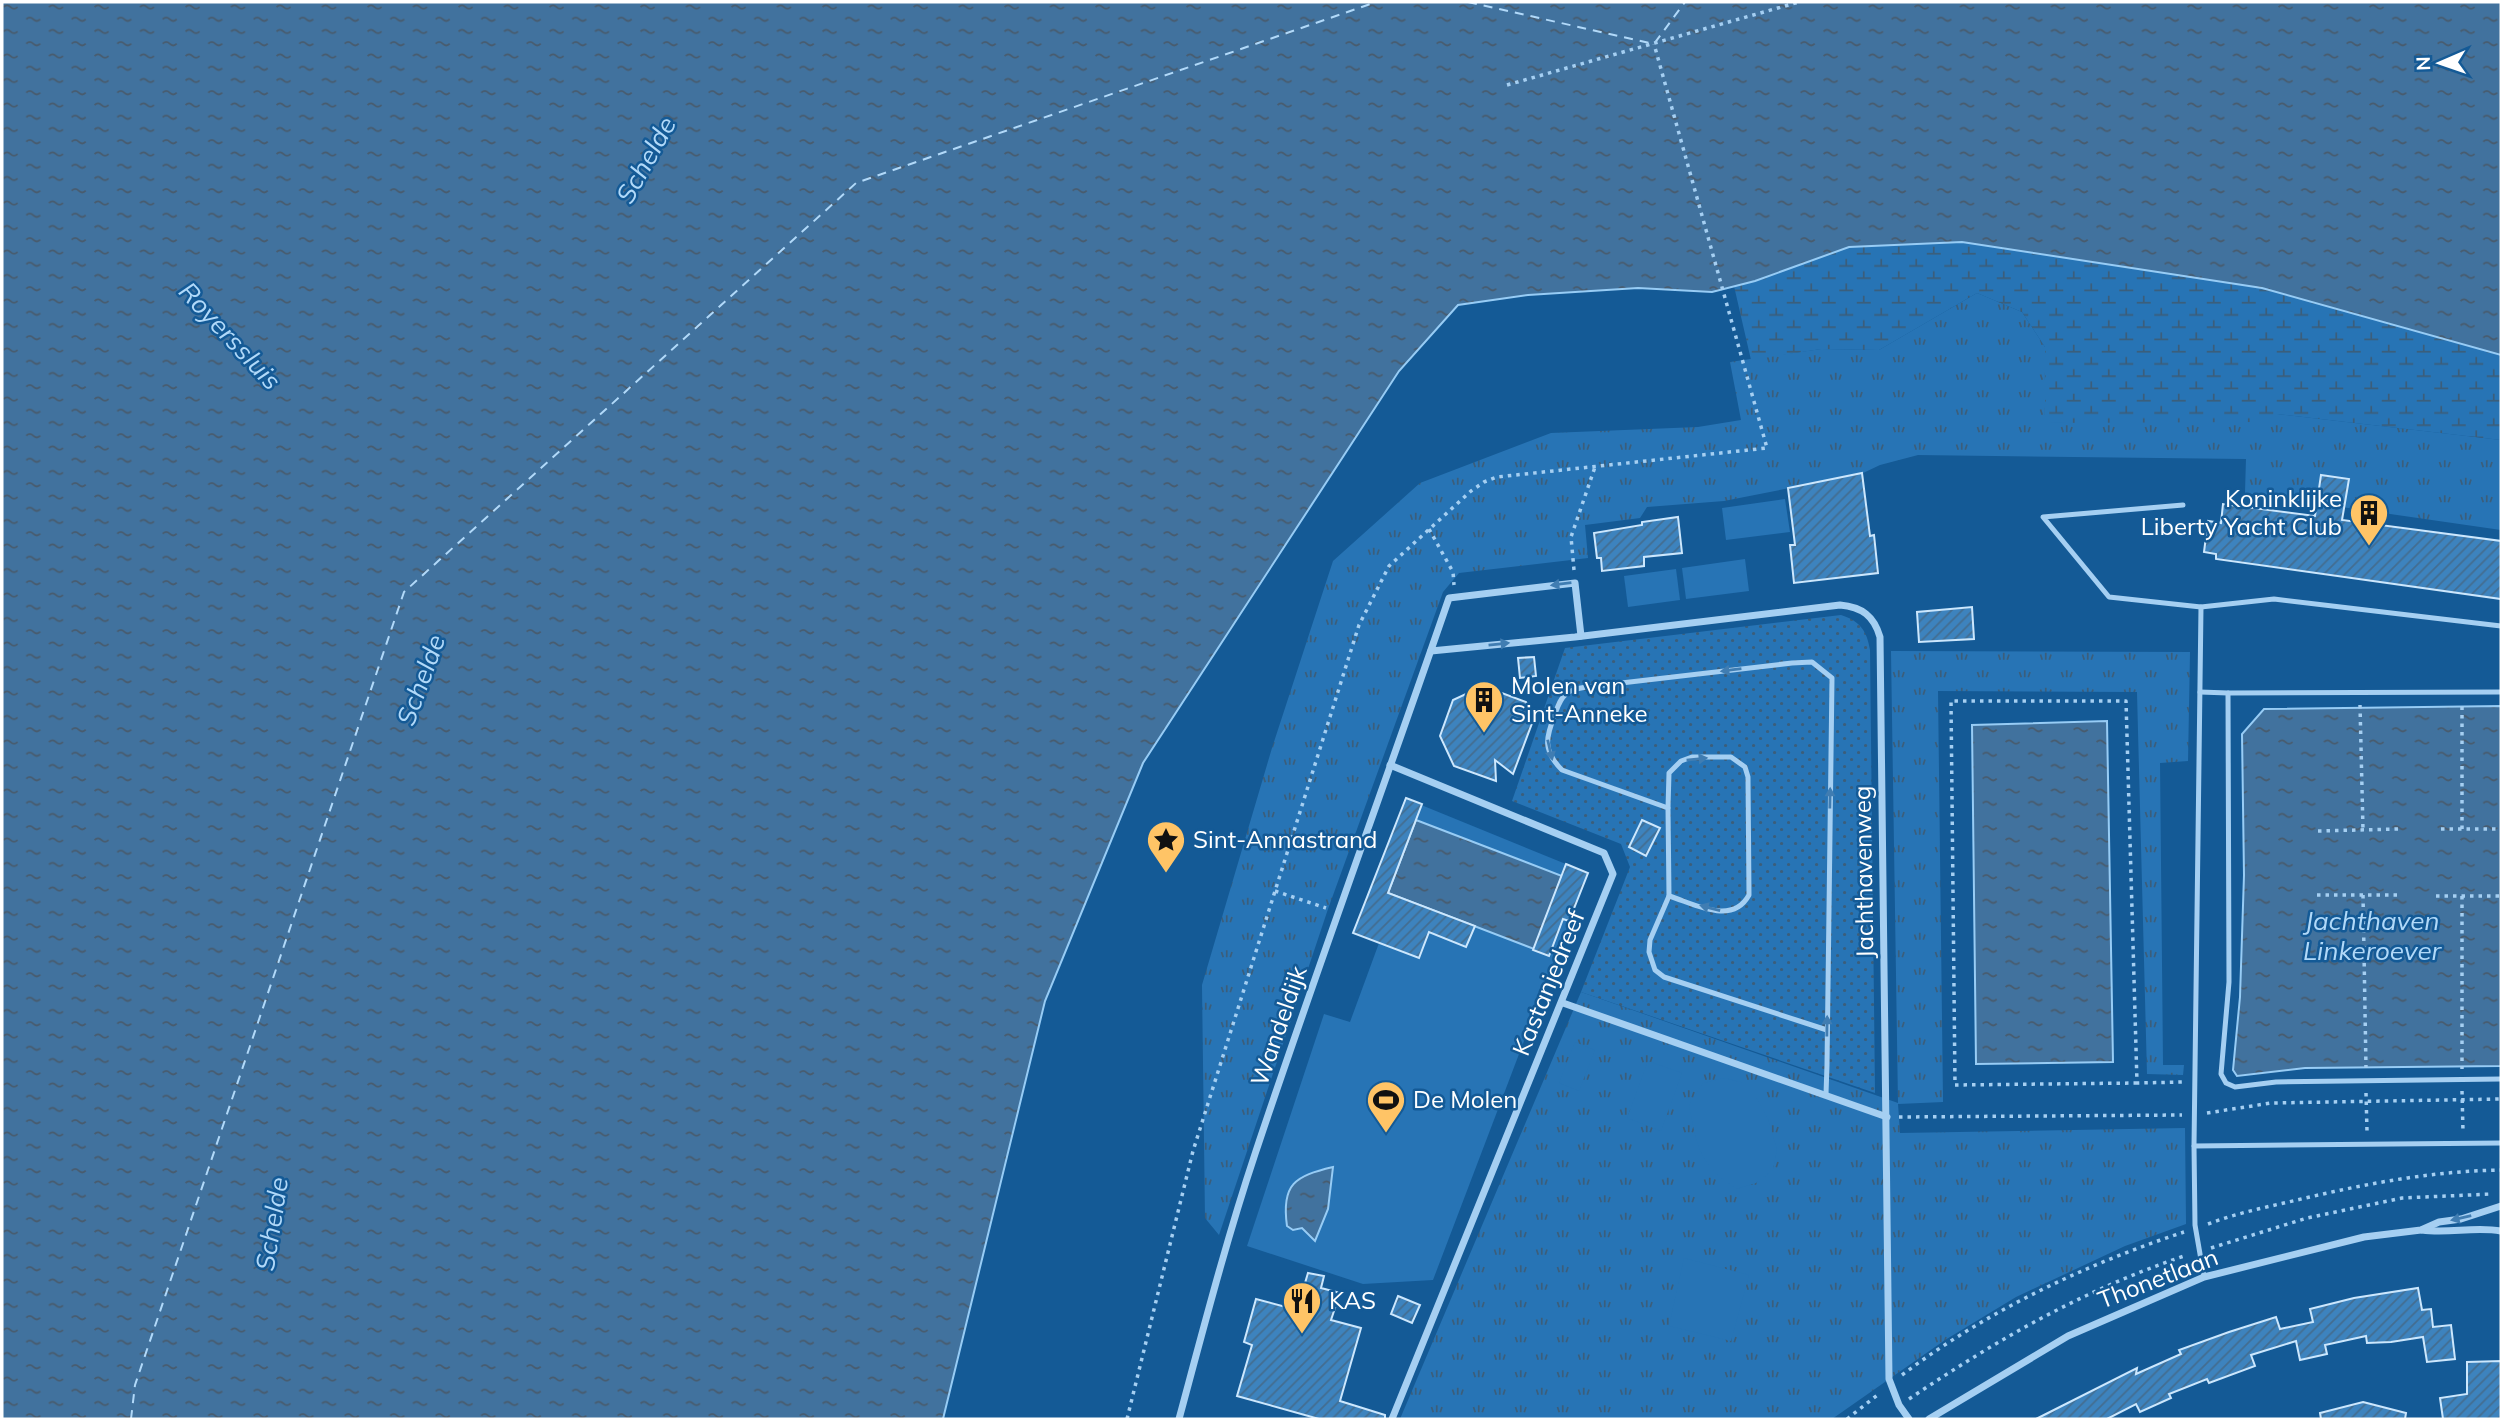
<svg xmlns="http://www.w3.org/2000/svg" width="2503" height="1421" font-family="Mulish,sans-serif">
	<style>
		.grass { fill: url(#grass-tufts) }
		.wetland { fill: url(#wetland-marsh) }
		.park { fill: url(#park-dots) }
		.garden { fill: #2774b5 }
		.water { fill: url(#water-ripples); stroke: #97ccf5; stroke-width: 2 }
		.lines { fill: none; stroke-linecap: round; stroke-linejoin: round }
		.ferry { stroke: #b1d9f9; stroke-width: 2; stroke-dasharray: 9 7; stroke-linecap: butt }
		.building { fill: url(#building-hatch); stroke: #cce7fd; stroke-width: 2 }
		.path { stroke: #a5cff2; stroke-width: 3.5; stroke-dasharray: 3.5 5; stroke-linecap: butt }
		.lane { stroke: #a5cff2; stroke-width: 5 }
		.street { stroke: #a5cff2; stroke-width: 7 }
		.oneway { fill: #407db2 }
		.labels { text-anchor: middle; stroke-width: 5; stroke-linejoin: round; paint-order: stroke }
		.poi-label { font-size: 24px; fill: #fff; stroke: #145a96; text-anchor: start }
		.street-label { font-size: 24px; fill: #fff; stroke: #145a96 }
		.water-label { font-size: 26px; font-style: italic; fill: #b1d9f9; stroke: #145a96 }
	</style>
	<defs>
		<pattern id="grass-tufts" width="24" height="20" patternUnits="userSpaceOnUse" patternTransform="scale(1.75)"><rect width="24" height="20" fill="#2774b5"/><path d="M3 7l-1-3M5 7V3M7 7l1-3M15 17l-1-3M17 17v-4M19 17l1-3" fill="none" stroke="#3b5e7b"/></pattern>
		<pattern id="wetland-marsh" width="20" height="14" patternUnits="userSpaceOnUse" patternTransform="scale(1.75)"><rect width="20" height="14" fill="#2774b5"/><path d="M1 5h8M5 5V1M11 12h8M15 12V8" fill="none" stroke="#3b5e7b"/></pattern>
		<pattern id="park-dots" width="8" height="8" patternUnits="userSpaceOnUse" patternTransform="scale(1.75)"><rect width="8" height="8" fill="#2774b5"/><path d="M2 2h.1M6 6h.1" fill="none" stroke="#3b5e7b" stroke-width="1.8" stroke-linecap="round"/></pattern>
		<pattern id="water-ripples" width="26" height="14" patternUnits="userSpaceOnUse" patternTransform="scale(1.75)"><rect width="26" height="14" fill="#41729e"/><path d="M2 4q2-2 4 0t4 0M15 11q2-2 4 0t4 0" fill="none" stroke="#485b6d"/></pattern>
		<pattern id="building-hatch" width="6" height="6" patternUnits="userSpaceOnUse" patternTransform="scale(1.75)"><rect width="6" height="6" fill="#3d83be"/><path d="M-1 1l2-2M0 6l6-6M5 7l2-2" fill="none" stroke="#436d90"/></pattern>
	</defs>
	<rect width="100%" height="100%" fill="#145a96"/>
	<g class="grass">
		<path d="M1977 293 2022 312 2045 347V423L2277 414 2501 440V530L2245 493 2246 459 1918 455 1880 465 1861 474 1724 501 1647 507 1640 518 1585 525 1588 558 1459 573 1443 592 1328 909 1219 1235 1205 1218 1202 985 1272 748 1333 561 1420 483 1551 433 1698 427 1741 420 1730 362 1821 349 1879 350Z"/>
		<path d="M1891 651 2190 652 2188 761 2160 763 2163 1065H2184L2183 1075 2147 1074 2137 692 1938 691 1943 1102 1898 1104 1900 1133 2185 1128 2186 1224 2125 1246 2016 1297 1945 1340 1832 1419H1400L1581 992 1898 1103Z"/>
	</g>
	<path class="wetland" d="M1962 242 2262 288 2501 355V440L2277 414 2264 422 2045 423V347L2022 312 1977 293 1879 350 1821 349 1751 360 1734 286 1755 281 1849 247Z"/>
	<path class="park" d="M1841 615C1860 621 1867 631 1870 650L1875 1093 1581 992 1630 867 1621 844 1512 801 1565 648Z"/>
	<g class="garden">
		<path d="M1785 499 1790 532 1726 540 1722 508Z"/>
		<path d="M1745 559 1749 591 1686 599 1682 568Z"/>
		<path d="M1676 569 1680 600 1628 607 1624 576Z"/>
		<path d="M1409 800 1588 873 1433 1280 1363 1284 1247 1246 1324 1014 1350 1022 1379 943 1353 933Z"/>
		<path d="M1575 1042 1595 1050 1579 1091 1559 1083Z"/>
		<path d="M1648 1061 1682 1073 1661 1131 1627 1118Z"/>
		<path d="M1724 1078 1741 1082 1757 1099 1768 1119 1777 1149 1773 1170 1756 1183 1736 1189C1698 1162 1697 1147 1689 1105L1703 1083Z"/>
		<path d="M1684 1258 1749 1275 1731 1341 1669 1326Z"/>
	</g>
	<g class="water">
		<path d="M2 2H2501V355L2262 288 1962 242 1849 247 1755 281 1712 292 1638 288 1528 295 1458 305 1399 371 1143 763 1045 1001 943 1419H2Z"/>
		<path d="M2501 706V1066L2305 1068 2237 1076 2233 1070 2240 997 2244 875 2242 734 2264 709Z"/>
		<path d="M2107 721 2113 1062 1976 1064 1972 725Z"/>
		<path d="M1416 820 1562 876 1534 949 1388 893Z"/>
		<path d="M1333 1167 1328 1209 1315 1241 1302 1228 1293 1230 1287 1226C1281 1184 1295 1176 1333 1167Z"/>
	</g>
	<g class="lines">
		<g class="ferry">
			<path d="M1468 2 1654 44 1685 2"/>
			<path d="M131 1419 135 1385 404 592 856 183 1376 2"/>
		</g>
	</g>
	<g class="building">
		<path d="M1862 473 1870 536 1874 535 1878 573 1794 583 1790 545H1795L1788 488Z"/>
		<path d="M2321 475 2349 479 2342 520 2501 541V599L2216 559V554L2204 552 2208 521 2221 523 2223 504 2315 516Z"/>
		<path d="M1678 517 1682 553 1644 557V566L1602 571 1601 558H1597L1594 533 1642 525V522Z"/>
		<path d="M1972 607 1974 639 1919 642 1917 612Z"/>
		<path d="M1534 657 1536 676 1520 678 1518 658Z"/>
		<path d="M1483 686 1526 702 1534 718 1513 774 1495 760 1496 781 1454 766 1440 736 1453 700Z"/>
		<path d="M1406 798 1422 804 1388 893 1475 926 1466 947 1429 932 1419 958 1353 933Z"/>
		<path d="M1642 820 1660 828 1646 856 1629 847Z"/>
		<path d="M1566 864 1588 873 1569 921 1563 919 1549 956 1533 950Z"/>
		<path d="M1308 1273 1324 1276 1321 1288 1340 1293 1331 1320 1361 1328 1340 1401 1385 1415V1419H1319L1237 1396 1252 1345 1244 1342 1256 1299 1297 1310Z"/>
		<path d="M2418 1288 2422 1310 2431 1309 2433 1327 2451 1325 2455 1359 2427 1362 2423 1337 2391 1342 2367 1343 2366 1336 2325 1345 2327 1354 2300 1360 2296 1341 2251 1355 2255 1366 2209 1383 2207 1379 2169 1394 2171 1398 2140 1412 2136 1404 2107 1419H2036L2137 1368 2136 1374 2181 1354 2179 1350 2229 1332 2276 1317 2280 1329 2313 1322 2310 1309 2354 1298Z"/>
		<path d="M1398 1296 1420 1305 1412 1323 1391 1314Z"/>
		<path d="M2501 1361V1419H2443L2440 1398 2467 1394V1362Z"/>
		<path d="M2363 1402 2406 1413 2405 1419H2321L2320 1413Z"/>
	</g>
	<g class="lines">
		<g class="path">
			<path d="M1507 85 1799 2"/>
			<path d="M1429 529 1453 572 1454 585"/>
			<path d="M1574 570 1571 537 1595 467"/>
			<path d="M2360 705 2363 830"/>
			<path d="M2441 829H2501"/>
			<path d="M2462 829V705"/>
			<path d="M2318 831 2399 829"/>
			<path d="M1275 891 1326 908"/>
			<path d="M2317 895H2401"/>
			<path d="M2363 895 2366 1068"/>
			<path d="M2436 896H2501"/>
			<path d="M2462 896V1069"/>
			<path d="M2137 1083 1955 1085 1951 701H2126L2137 1083 2182 1082"/>
			<path d="M2462 1091 2463 1132"/>
			<path d="M2366 1093 2367 1131"/>
			<path d="M2207 1113 2271 1103 2501 1099"/>
			<path d="M1899 1117 2182 1115"/>
			<path d="M2208 1224C2237 1213 2267 1207 2297 1200 2364 1184 2432 1171 2501 1170"/>
			<path d="M2211 1248 2307 1218 2402 1198 2491 1194"/>
			<path d="M1902 1375C1987 1311 2084 1265 2184 1232"/>
			<path d="M1909 1399C2000 1338 2083 1290 2187 1255"/>
			<path d="M1127 1419 1193 1151 1359 625 1389 566 1471 491 1484 482 1497 477 1767 448 1654 44"/>
			<path d="M1847 1419 1880 1393"/>
		</g>
		<g class="lane">
			<path d="M2183 505 2043 517 2109 597 2201 607 2274 599 2501 626"/>
			<path d="M2201 607 2194 1146 2195 1225 2204 1277"/>
			<path d="M2200 692 2228 693"/>
			<path d="M2501 692 2228 693 2229 982 2221 1074 2226 1083 2235 1087 2276 1082 2501 1079"/>
			<path d="M1668 808 1669 773 1681 761 1692 757H1731L1745 767 1748 777 1749 895C1732 926 1695 904 1669 896"/>
			<path d="M1826 1094 1827 1065 1832 678 1812 662 1792 663 1587 687C1580 688 1572 689 1566 694 1560 699 1558 706 1555 714 1546 737 1542 750 1562 770L1668 808 1669 896 1650 940 1649 952 1655 970 1664 977 1827 1030"/>
			<path d="M2194 1146 2501 1143"/>
		</g>
		<g class="street">
			<path d="M1431 651 1575 637 1840 605C1862 607 1874 616 1880 637L1889 1379 1899 1405 1909 1419"/>
			<path d="M1390 765 1604 853 1613 874 1392 1419"/>
			<path d="M1563 1003 1887 1117"/>
			<path d="M2422 1230C2449 1234 2474 1226 2501 1231"/>
			<path d="M1179 1419C1203 1330 1226 1241 1255 1154 1317 968 1385 784 1449 598L1575 583 1581 636"/>
			<path d="M1929 1419 2068 1336 2204 1277 2364 1237 2421 1230 2439 1222 2461 1219 2501 1206"/>
		</g>
	</g>
	<defs><path id="oneway-solid" d="M-6-.8H1V-3.2L6.5 0L1 3.2V.8H-6Z" transform="scale(1.75)"/></defs>
	<g class="oneway">
		<use href="#oneway-solid" transform="translate(1561 584) rotate(173)"/>
		<use href="#oneway-solid" transform="translate(1499 644) rotate(-6)"/>
		<use href="#oneway-solid" transform="translate(1731 670) rotate(173)"/>
		<use href="#oneway-solid" transform="translate(1550 750) rotate(77)"/>
		<use href="#oneway-solid" transform="translate(1697 759) rotate(-6)"/>
		<use href="#oneway-solid" transform="translate(1830 798) rotate(-89)"/>
		<use href="#oneway-solid" transform="translate(1710 908) rotate(-165)"/>
		<use href="#oneway-solid" transform="translate(1827 1026) rotate(-89)"/>
		<use href="#oneway-solid" transform="translate(2461 1218) rotate(167)"/>
	</g>
	<defs>
		<g id="building-pin" transform="scale(2.0125)"><path d="M0 17L-7.5 6A9.5 9.5 0 1 1 7.5 6Z" fill="#ffc466" stroke="#145a96"/><path d="M-4-6H4V6H1V3H-1V6H-4ZM-2.5-4.3h1.7v1.8h-1.7ZM.8-4.3h1.7v1.8H.8ZM-2.5-1h1.7V.8h-1.7ZM.8-1h1.7V.8H.8Z" fill="#111"/></g>
		<g id="sight-pin" transform="scale(2.0125)"><path d="M0 17L-7.5 6A9.5 9.5 0 1 1 7.5 6Z" fill="#ffc466" stroke="#145a96"/><path d="M0-6L1.8-2.2L6-1.7L2.9 1.2L3.7 5.4L0 3.3L-3.7 5.4L-2.9 1.2L-6-1.7L-1.8-2.2Z" fill="#111"/></g>
		<g id="stadium-pin" transform="scale(2.0125)"><path d="M0 17L-7.5 6A9.5 9.5 0 1 1 7.5 6Z" fill="#ffc466" stroke="#145a96"/><path d="M0-5a6.5 5 0 1 0 0 10a6.5 5 0 1 0 0-10ZM-3.5-1.8h7v3.6h-7Z" fill="#111"/></g>
		<g id="restaurant-pin" transform="scale(2.0125)"><path d="M0 17L-7.5 6A9.5 9.5 0 1 1 7.5 6Z" fill="#ffc466" stroke="#145a96"/><path d="M-5-6h1v4h1v-4h1v4h1v-4h1v5L-1.5 .5V6h-2V.5L-5-1ZM5-6V6H3V1.5H1.5Q1.5-4 5-6Z" fill="#111"/></g>
	</defs>
	<g fill-rule="evenodd">
		<use href="#building-pin" x="2369" y="513"/>
		<use href="#building-pin" x="1484" y="700"/>
		<use href="#sight-pin" x="1166" y="840"/>
		<use href="#stadium-pin" x="1386" y="1100"/>
		<use href="#restaurant-pin" x="1302" y="1301"/>
	</g>
	<g class="labels">
		<g class="poi-label">
			<text x="2342" y="507" text-anchor="end">Koninklijke<tspan x="2342" dy="28">Liberty Yacht Club</tspan></text>
			<text x="1511" y="694">Molen van<tspan x="1511" dy="28">Sint-Anneke</tspan></text>
			<text x="1193" y="848">Sint-Annastrand</text>
			<text x="1413" y="1108">De Molen</text>
			<text x="1329" y="1309">KAS</text>
		</g>
		<g class="street-label">
			<text transform="translate(1864 872) rotate(-91)" y="8">Jachthavenweg</text>
			<text transform="translate(1549 983) rotate(-68)" y="8">Kastanjedreef</text>
			<text transform="translate(1279 1026) rotate(-71)" y="8">Wandeldijk</text>
			<text transform="translate(2158 1279) rotate(-21)" y="8">Thonetlaan</text>
		</g>
		<g class="water-label">
			<text transform="translate(646 160) rotate(-61)" y="9">Schelde</text>
			<text transform="translate(230 336) rotate(47)" y="9">Royerssluis</text>
			<text transform="translate(421 680) rotate(-70)" y="9">Schelde</text>
			<text x="2372" y="930">Jachthaven<tspan x="2372" dy="30">Linkeroever</tspan></text>
			<text transform="translate(272 1224) rotate(-81)" y="9">Schelde</text>
		</g>
	</g>
	<rect width="2503" height="1421" fill="none" stroke="#ffffff" stroke-width="7"/>
	<g transform="translate(2440 63) rotate(268)" stroke="#145a96" stroke-width="5" paint-order="stroke">
	<path d="M0-5L12 26L0 18L-12 26Z" fill="#ffffff"/>
	<text y="-10" font-size="19" font-weight="bold" text-anchor="middle" fill="#ffffff">N</text>
	</g>
</svg>
